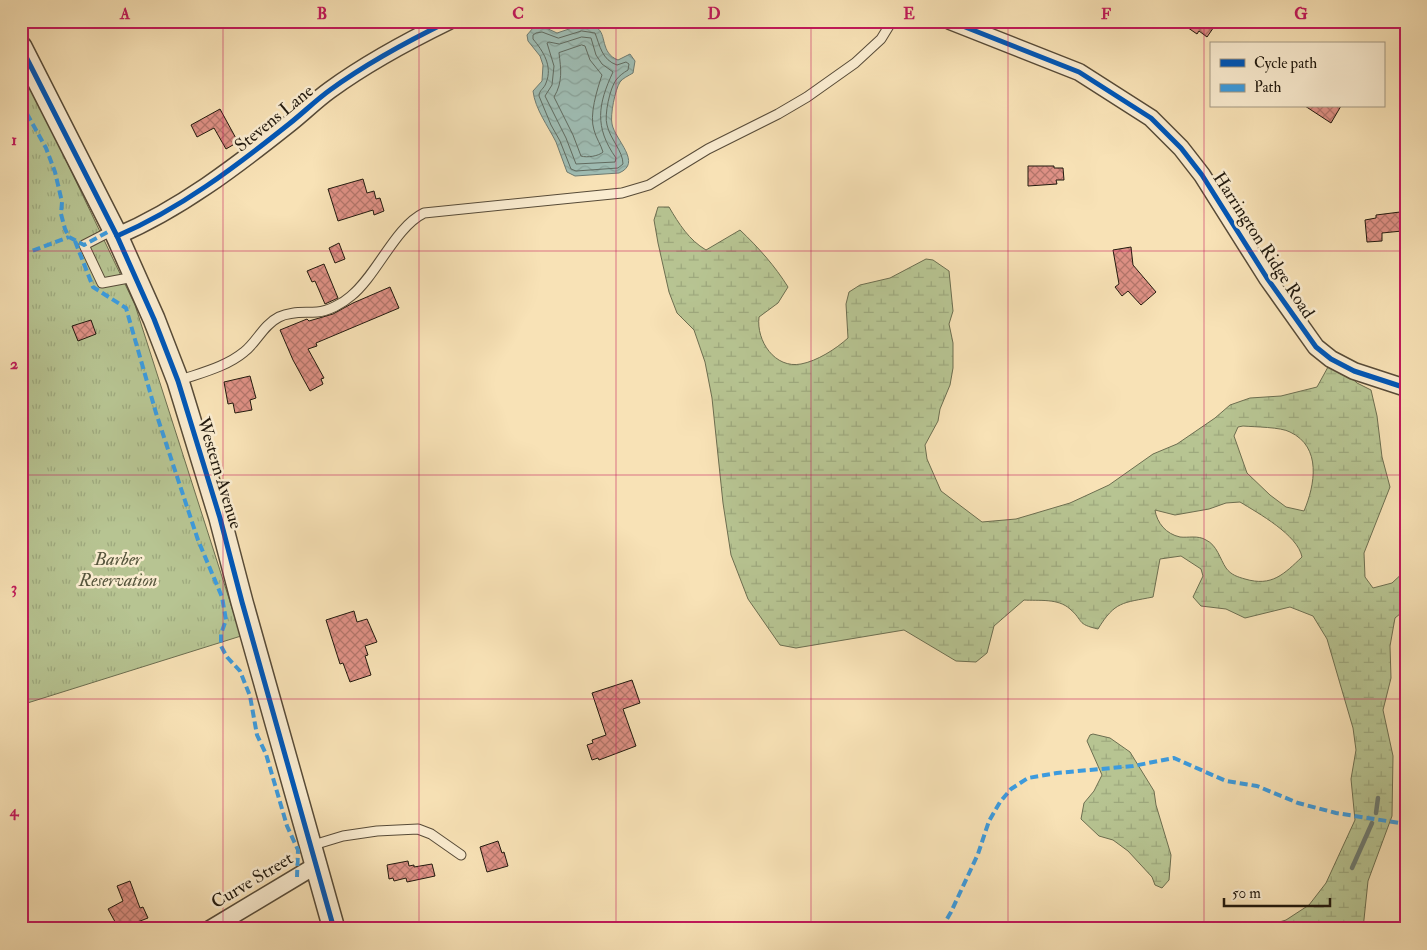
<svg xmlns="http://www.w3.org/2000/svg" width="1427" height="950" font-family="'IM FELL Double Pica',serif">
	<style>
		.wetland { fill: url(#wetland-marsh); stroke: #6c6e50; fill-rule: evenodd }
		.park { fill: url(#park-tufts); stroke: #6c6e50 }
		.water { fill: url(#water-waves); stroke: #6d7b72 }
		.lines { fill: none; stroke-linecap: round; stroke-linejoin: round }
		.shore { stroke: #606b61; stroke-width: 1 }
		.stream { stroke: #6d7b72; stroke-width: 4.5 }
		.building { fill: url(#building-cross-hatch); stroke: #21190e }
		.service-casing { stroke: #574b38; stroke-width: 11 }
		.minor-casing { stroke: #574b38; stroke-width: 19 }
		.tertiary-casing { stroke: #574b38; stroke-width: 24 }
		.service { stroke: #faecd0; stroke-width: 9 }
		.minor { stroke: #faecd0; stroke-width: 16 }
		.tertiary { stroke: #faecd0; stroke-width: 21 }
		.quiet { stroke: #3c9bde; stroke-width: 4; stroke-dasharray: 8 4; stroke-linecap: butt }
		.cycleway-casing { stroke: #faecd0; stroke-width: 8 }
		.cycleway { stroke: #0057b8; stroke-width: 5 }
		.grid { fill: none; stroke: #c2185b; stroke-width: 1; stroke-opacity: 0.55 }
		.labels { text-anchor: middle; stroke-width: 5; stroke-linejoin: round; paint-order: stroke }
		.street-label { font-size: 18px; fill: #21190e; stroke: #faecd0 }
		.park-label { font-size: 18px; font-style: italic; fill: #56553c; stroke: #faecd0 }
		.neatline { fill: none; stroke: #c2185b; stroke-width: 2 }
		.grid-label { font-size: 16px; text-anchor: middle; font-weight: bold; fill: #c2185b }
	</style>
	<defs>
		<pattern id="wetland-marsh" width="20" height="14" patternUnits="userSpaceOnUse" patternTransform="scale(1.25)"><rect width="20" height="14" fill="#b7c492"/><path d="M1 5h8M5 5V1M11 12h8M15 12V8" fill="none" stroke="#9da87d"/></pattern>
		<pattern id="park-tufts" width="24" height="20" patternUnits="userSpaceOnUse" patternTransform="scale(1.25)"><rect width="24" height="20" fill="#b7c492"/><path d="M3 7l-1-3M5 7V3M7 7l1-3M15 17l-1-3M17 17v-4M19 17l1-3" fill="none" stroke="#9da87d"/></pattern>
		<pattern id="water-waves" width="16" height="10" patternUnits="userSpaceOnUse" patternTransform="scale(1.25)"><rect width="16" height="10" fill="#9fbdb4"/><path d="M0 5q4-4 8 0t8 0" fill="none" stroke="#89a29a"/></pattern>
		<pattern id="building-cross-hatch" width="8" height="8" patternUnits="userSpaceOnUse" patternTransform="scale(1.25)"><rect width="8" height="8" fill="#df9186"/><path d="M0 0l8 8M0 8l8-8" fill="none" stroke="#b4766c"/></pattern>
	</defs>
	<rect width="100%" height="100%" fill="#f8e2b6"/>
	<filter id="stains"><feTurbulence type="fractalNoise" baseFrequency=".004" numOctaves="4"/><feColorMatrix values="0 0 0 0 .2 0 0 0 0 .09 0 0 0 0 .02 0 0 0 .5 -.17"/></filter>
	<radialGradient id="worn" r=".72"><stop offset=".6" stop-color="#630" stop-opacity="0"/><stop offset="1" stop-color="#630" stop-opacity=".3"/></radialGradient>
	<g class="wetland">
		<path d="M658 207H669C679 224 689 240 706 250L740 230C758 247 775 266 788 287L778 303 759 317C756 341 775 369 801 364 817 361 836 349 848 338L846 304 849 292 860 285 890 278 926 259 933 260 949 271 953 311 949 324 953 343V368L950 385 940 409 938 421 925 445 927 459 941 491 982 522 1016 519 1070 503 1109 485 1153 454 1177 444 1215 418 1230 405 1250 398 1281 396 1317 387 1328 367 1342 369 1357 383 1371 390 1377 416 1382 457 1390 487 1364 553 1365 577 1373 588 1392 583 1406 570V609L1395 618 1390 646 1391 678 1383 710 1393 756 1392 816 1368 881 1363 929H1256L1286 920 1309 905 1326 883 1355 820 1351 779 1356 750 1353 728 1327 639 1313 616 1290 607 1245 618 1226 609 1201 606 1193 597 1203 576 1201 569 1181 556 1160 559 1153 597C1123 603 1115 601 1098 629 1076 624 1084 621 1070 609 1058 598 1039 601 1024 600L994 626 987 653 976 662 956 661 904 630 796 648 780 645 748 599 731 555 723 503 712 398 705 362 694 330 677 313 669 292 658 243 654 220ZM1243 426C1255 427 1281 427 1290 432 1322 447 1315 485 1304 511L1286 507 1270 495 1247 473 1234 436 1238 427ZM1240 502C1258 513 1298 535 1302 557 1284 574 1272 587 1245 579 1238 577 1231 575 1226 568 1220 559 1217 545 1206 540 1198 535 1188 538 1180 537 1166 534 1157 523 1155 510L1175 515 1209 509 1226 503Z"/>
		<path d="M1093 734 1110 738 1130 752 1154 791 1156 805 1171 855 1169 880 1162 888 1155 885 1152 877 1128 851 1113 840 1099 836 1081 819 1084 803 1094 791 1102 775 1087 741 1090 735Z"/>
	</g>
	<path class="park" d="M21 71 63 154 135 305 241 636 21 705Z"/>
	<path class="water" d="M581 25C586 26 593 25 597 28 607 34 600 53 618 60L630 54 635 61 633 73C628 76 623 78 620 82 615 90 610 115 612 124 615 140 643 163 619 173L575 176 567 172C563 162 560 152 556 142 548 126 535 109 533 91L542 81 543 65 540 56 528 41 527 35 533 28 544 27 557 33Z"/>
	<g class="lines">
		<g class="shore">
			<path d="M582 31 595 33C600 46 602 60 617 65L626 62 629 64 628 70C623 73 619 76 616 80 610 88 604 115 607 125 610 139 623 151 623 164L618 168 576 171 571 169 560 141 551 125 539 96C539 90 544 89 546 83 553 66 543 51 533 39V35L536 33 542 32 558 38Z"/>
			<path d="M582 37 591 38 596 55 602 64 613 72C598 104 594 127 616 158L615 162 576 164 566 138 545 96 552 85 554 66 547 43 549 42 559 44Z"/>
			<path d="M582 45 585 46 590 60 602 75C597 90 589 115 594 130 596 138 601 145 603 152 599 156 587 158 581 156L573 135 554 97C563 82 561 69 559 53Z"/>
		</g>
		<g class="stream">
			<path d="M1376 813 1378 798"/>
			<path d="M1352 868 1372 823"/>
		</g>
	</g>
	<g class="building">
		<path d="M1178 21H1218L1207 37 1199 31 1197 34Z"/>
		<path d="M1305 106H1341L1331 123Z"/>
		<path d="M220 109 238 142 226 149 214 128 197 137 191 125Z"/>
		<path d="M1028 166H1054V168H1063L1064 180H1056L1057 184 1028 186Z"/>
		<path d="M363 179 367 193 374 191 376 199 380 198 384 211 374 215 373 210 338 221 328 189Z"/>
		<path d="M1400 212 1402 231 1382 233V241L1367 242 1365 220 1376 218V215Z"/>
		<path d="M339 243 345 259 335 263 329 248Z"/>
		<path d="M1131 247 1133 265 1156 292 1141 305 1128 291 1122 296 1115 287 1119 284 1113 250Z"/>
		<path d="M324 264 338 298 325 304 315 281 312 282 307 271Z"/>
		<path d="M390 287 399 308 316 343 317 346 308 349 324 378 321 379 323 384 310 391 293 360 280 330 307 319 309 321 333 314 353 303Z"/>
		<path d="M91 320 96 334 78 341 72 326Z"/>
		<path d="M250 376 256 398 250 400 252 410 235 413 233 403 228 404 224 382Z"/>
		<path d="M354 611 357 622 367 619 377 642 365 646 368 655 365 656 371 675 350 682 343 663 340 664 326 620Z"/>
		<path d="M632 680 640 703 623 709 636 746 599 760 598 758 592 760 587 745 593 743 592 740 606 735 592 693Z"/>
		<path d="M498 841 502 853 504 852 508 866 487 872 480 847Z"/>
		<path d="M408 861 409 866 414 865V867L432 864 435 876 407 882 406 878 394 881 393 878 389 879 387 865Z"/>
		<path d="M130 881 140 908 143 907 148 918 119 929 108 909 123 901 117 886Z"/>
	</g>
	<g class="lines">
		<g class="service-casing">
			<g id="service">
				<path d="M113 230 84 245 102 283 134 277"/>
				<path d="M178 381C200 373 226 367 244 352 257 342 263 325 279 317 291 311 304 313 317 312 328 311 342 304 351 296 377 275 395 227 424 213L622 193 649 185 708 149 778 114 807 97 855 63 881 39 892 21"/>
				<path d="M310 846 343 836 377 831 418 829 431 834 461 855"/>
			</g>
		</g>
		<g class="minor-casing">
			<g id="minor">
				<path d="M950 21 1079 72 1151 118 1181 148 1202 175 1267 278 1316 347 1331 359 1354 371 1406 388"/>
				<path d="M117 236C180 209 235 167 289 124 303 113 316 100 330 90 367 63 408 41 449 21"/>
				<path d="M210 929 315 866"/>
			</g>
		</g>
		<g class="tertiary-casing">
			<path id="tertiary" d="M21 47 117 236 154 319 178 381 220 518 242 602 334 929"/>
		</g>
		<use href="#service" class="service"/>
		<use href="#minor" class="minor"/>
		<use href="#tertiary" class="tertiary"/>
		<g class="quiet">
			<path d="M21 103 46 148 55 172 62 202 61 214 65 229 69 237 84 245 113 229"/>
			<path d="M75 241 93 287 126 308 156 413 198 540 222 597 226 620 221 634V646L227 657 240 671 250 696 257 735 266 754 287 826 298 850 297 877"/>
			<path d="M21 252H29L69 237"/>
			<path d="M941 929 951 912 978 854 989 821 1000 802 1011 789 1028 778 1057 773 1133 766 1174 758 1226 781 1257 786 1298 803 1336 813 1406 824"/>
		</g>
		<g class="cycleway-casing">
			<g id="cycleway">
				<path d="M950 21 1079 72 1151 118 1181 148 1202 175 1267 278 1316 347 1331 359 1354 371 1406 388"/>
				<path d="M21 47 117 236 154 319 178 381 220 518 242 602 334 929"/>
				<path d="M117 236C180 209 235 167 289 124 303 113 316 100 330 90 367 63 408 41 449 21"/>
			</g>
		</g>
		<use href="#cycleway" class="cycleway"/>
	</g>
	<path class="grid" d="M223 21V929M419 21V929M616 21V929M811 21V929M1008 21V929M1204 21V929M21 251H1406M21 475H1406M21 699H1406"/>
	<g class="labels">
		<g class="street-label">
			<text transform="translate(274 118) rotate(-39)" y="6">Stevens Lane</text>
			<text transform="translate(1264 245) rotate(57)" y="6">Harrington Ridge Road</text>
			<text transform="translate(220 473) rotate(73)" y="6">Western Avenue</text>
			<text transform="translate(252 880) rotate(-31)" y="6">Curve Street</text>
		</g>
		<g class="park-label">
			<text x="118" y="565">Barber<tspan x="118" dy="21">Reservation</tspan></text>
		</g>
	</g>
	<rect width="1427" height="950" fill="none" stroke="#f8e2b6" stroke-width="55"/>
	<rect x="1210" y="42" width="175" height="65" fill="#faecd0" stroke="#a39882"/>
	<rect x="1220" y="59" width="25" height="8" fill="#0057b8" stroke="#a39882"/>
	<text x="1254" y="68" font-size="15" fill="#21190e">Cycle path</text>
	<rect x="1220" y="84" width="25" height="8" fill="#3c9bde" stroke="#a39882"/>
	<text x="1254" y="92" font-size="15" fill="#21190e">Path</text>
	<path d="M1224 898v8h106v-8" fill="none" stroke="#21190e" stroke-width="2.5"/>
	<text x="1232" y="898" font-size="15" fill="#21190e" stroke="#faecd0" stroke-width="4" paint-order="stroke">50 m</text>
	<rect x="28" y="28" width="1372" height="894" class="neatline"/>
	<g class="grid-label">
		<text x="125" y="19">A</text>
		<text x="322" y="19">B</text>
		<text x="518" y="19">C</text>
		<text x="714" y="19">D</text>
		<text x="909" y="19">E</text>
		<text x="1106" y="19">F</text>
		<text x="1301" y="19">G</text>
		<text x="14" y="145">1</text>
		<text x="14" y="369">2</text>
		<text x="14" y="593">3</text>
		<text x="14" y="816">4</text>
	</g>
	<rect width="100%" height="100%" filter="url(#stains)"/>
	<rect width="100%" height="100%" fill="url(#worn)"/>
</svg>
